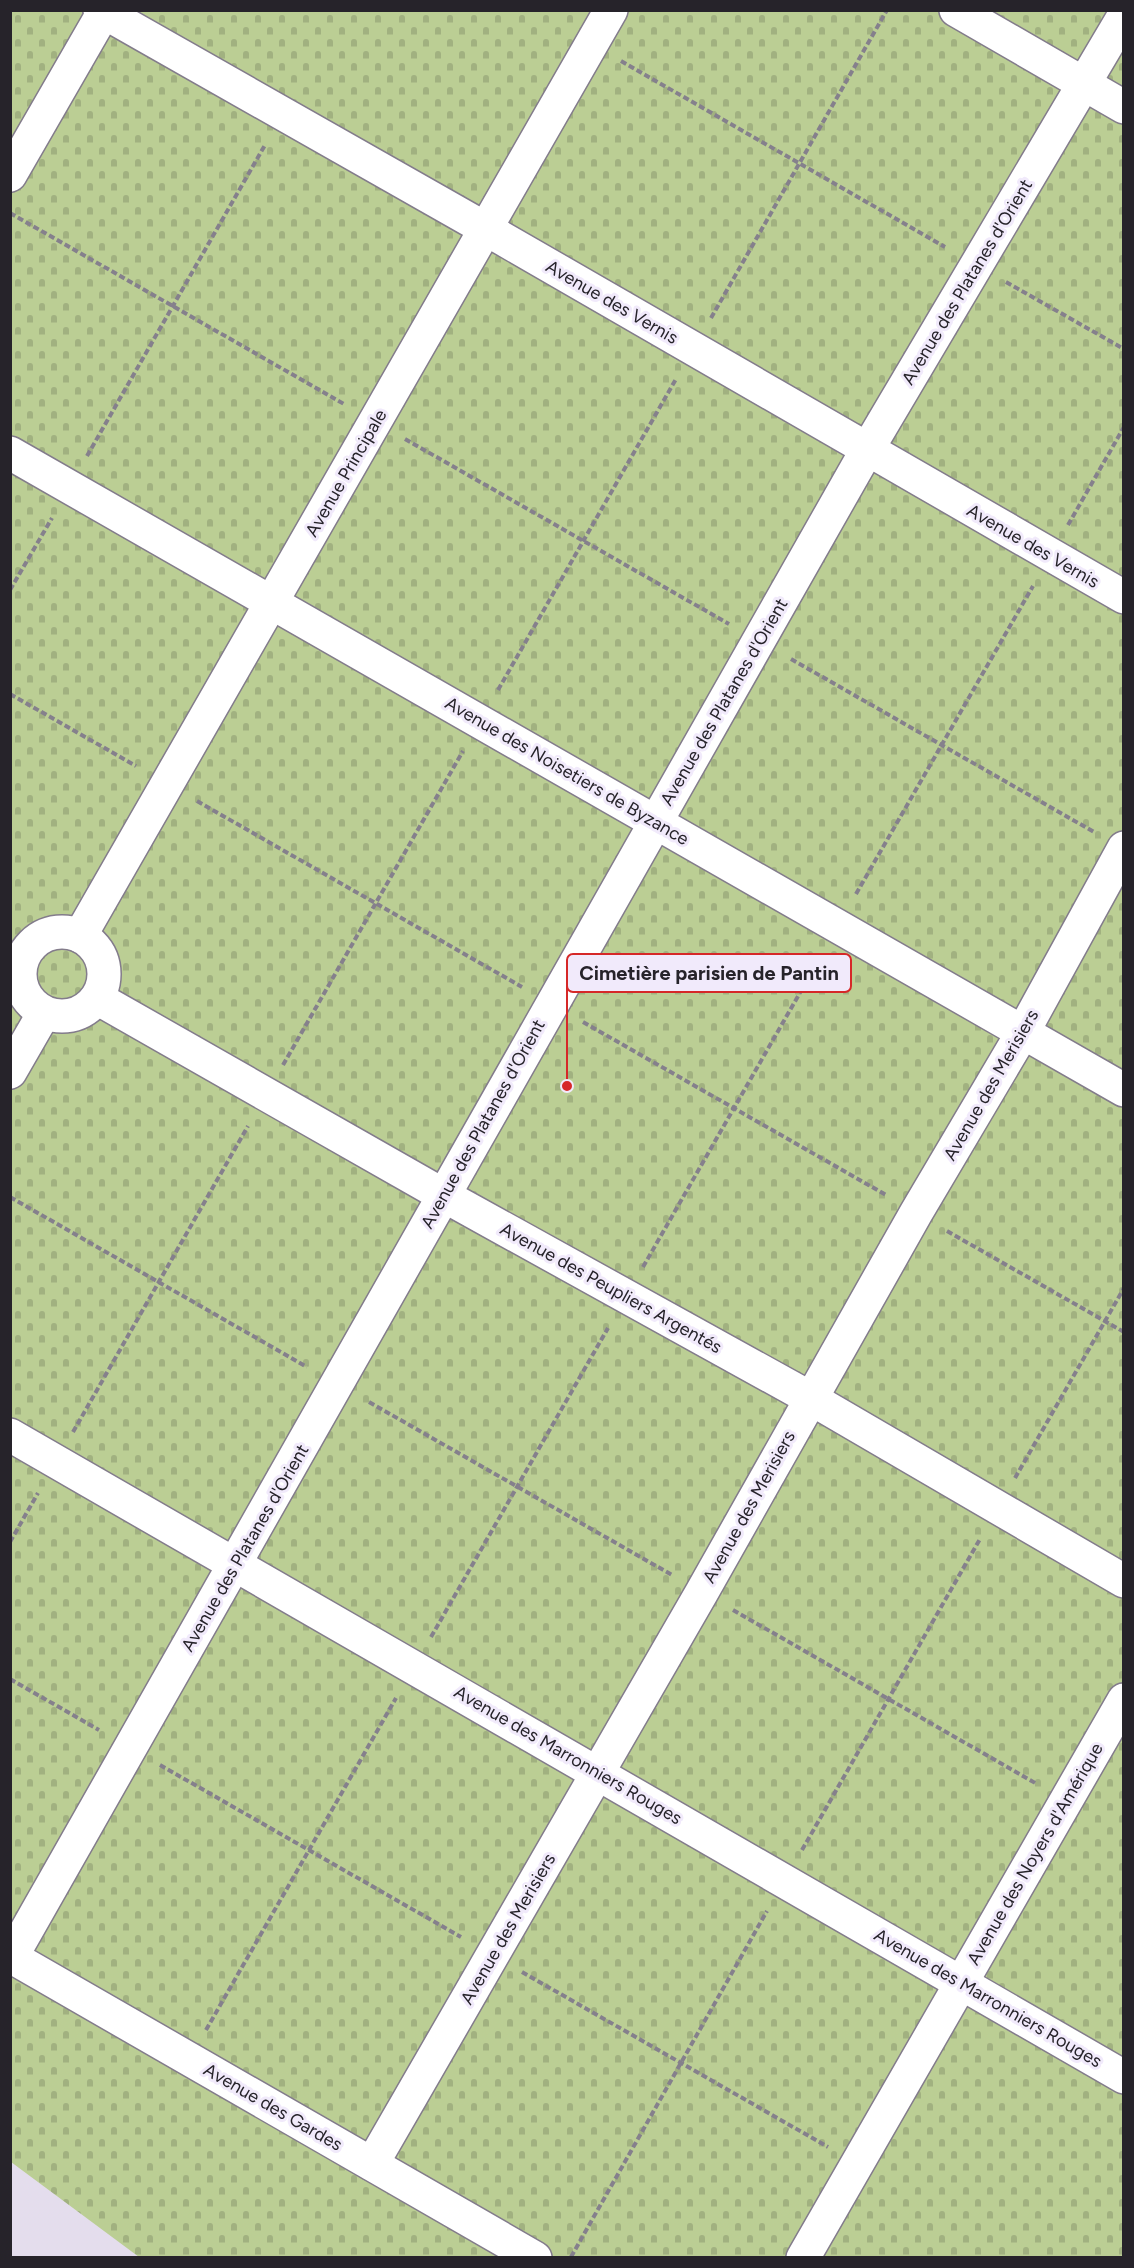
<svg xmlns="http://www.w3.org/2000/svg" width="1134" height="2268" font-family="Figtree,sans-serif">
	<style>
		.cemetery { fill: url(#cemetery-stones) }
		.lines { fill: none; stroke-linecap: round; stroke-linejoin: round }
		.minor-casing { stroke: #837c8b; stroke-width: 36 }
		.path { stroke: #85808c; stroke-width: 4; stroke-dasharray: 6 3; stroke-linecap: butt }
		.minor { stroke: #fff; stroke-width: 33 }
		.labels { text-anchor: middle; stroke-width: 6; stroke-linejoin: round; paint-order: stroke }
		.street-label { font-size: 18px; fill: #26232a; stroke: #f1eafb }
		.leader { fill: none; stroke: #d62828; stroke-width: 2 }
		.callout-dot { fill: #d62828; stroke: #f1eafb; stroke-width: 2 }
		.callout { fill: #f1eafb; stroke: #d62828; stroke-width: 2 }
		.callout-label { font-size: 20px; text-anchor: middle; font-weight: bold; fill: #26232a }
	</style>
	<defs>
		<pattern id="cemetery-stones" width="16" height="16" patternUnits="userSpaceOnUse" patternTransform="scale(1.5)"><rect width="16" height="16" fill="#bbce94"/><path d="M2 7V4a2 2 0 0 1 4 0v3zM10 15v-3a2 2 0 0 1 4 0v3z" fill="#a1b180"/></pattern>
	</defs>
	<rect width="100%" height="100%" fill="#e4dded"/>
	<path class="cemetery" d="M11 11H1123V2257H139L11 2162Z"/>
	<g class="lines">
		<g class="minor-casing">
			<g id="minor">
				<path d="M100 10 486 229 1124 597"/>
				<path d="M956 10 1124 107"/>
				<path d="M10 175 105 10"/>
				<path d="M10 453 1124 1090"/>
				<circle cx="62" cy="974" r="42"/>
				<path d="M80 936 611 10"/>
				<path d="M97 998 443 1195 810 1398 1124 1581"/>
				<path d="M10 1072 44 1013"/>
				<path d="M10 1435 1124 2077"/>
				<path d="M10 1956 535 2258"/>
				<path d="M12 1956 867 450 1124 16"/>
				<path d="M372 2164 702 1592 916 1213 1023 1032 1124 848"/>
				<path d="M803 2258 1124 1700"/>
			</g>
		</g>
		<g class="path">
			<path d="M621 61 945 247"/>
			<path d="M10 213 344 404"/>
			<path d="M1006 282 1124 349"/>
			<path d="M711 318 887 10"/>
			<path d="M405 439 729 624"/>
			<path d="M87 456 265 145"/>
			<path d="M1068 525 1124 427"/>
			<path d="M10 590 52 518"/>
			<path d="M791 659 1094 832"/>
			<path d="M498 690 676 379"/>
			<path d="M10 694 136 766"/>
			<path d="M197 801 522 987"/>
			<path d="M856 894 1033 586"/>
			<path d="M583 1022 886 1195"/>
			<path d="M283 1065 463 751"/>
			<path d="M10 1197 307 1367"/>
			<path d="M947 1231 1124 1332"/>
			<path d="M643 1267 821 956"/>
			<path d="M369 1402 672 1575"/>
			<path d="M73 1432 248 1126"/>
			<path d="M1015 1478 1124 1288"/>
			<path d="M10 1542 38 1493"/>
			<path d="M733 1610 1037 1784"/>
			<path d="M431 1637 608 1328"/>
			<path d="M10 1679 99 1730"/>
			<path d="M160 1765 461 1937"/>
			<path d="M802 1850 980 1539"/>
			<path d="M522 1972 828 2147"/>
			<path d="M206 2030 396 1698"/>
			<path d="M571 2257 767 1911"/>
		</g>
		<use href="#minor" class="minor"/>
	</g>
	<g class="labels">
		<g class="street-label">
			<text transform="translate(967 282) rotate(-59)" y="6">Avenue des Platanes d'Orient</text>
			<text transform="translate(612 302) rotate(30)" y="6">Avenue des Vernis</text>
			<text transform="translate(346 473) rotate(-60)" y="6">Avenue Principale</text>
			<text transform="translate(1033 546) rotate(30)" y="6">Avenue des Vernis</text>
			<text transform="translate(724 702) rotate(-60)" y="6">Avenue des Platanes d'Orient</text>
			<text transform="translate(567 771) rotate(30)" y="6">Avenue des Noisetiers de Byzance</text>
			<text transform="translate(991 1085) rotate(-60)" y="6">Avenue des Merisiers</text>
			<text transform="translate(483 1124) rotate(-61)" y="6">Avenue des Platanes d'Orient</text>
			<text transform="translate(611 1288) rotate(29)" y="6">Avenue des Peupliers Argentés</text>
			<text transform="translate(749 1507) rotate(-61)" y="6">Avenue des Merisiers</text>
			<text transform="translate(245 1548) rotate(-60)" y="6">Avenue des Platanes d'Orient</text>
			<text transform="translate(568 1755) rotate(30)" y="6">Avenue des Marronniers Rouges</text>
			<text transform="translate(1035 1854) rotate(-60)" y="6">Avenue des Noyers d'Amérique</text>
			<text transform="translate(508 1929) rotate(-60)" y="6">Avenue des Merisiers</text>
			<text transform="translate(988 1998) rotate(30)" y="6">Avenue des Marronniers Rouges</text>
			<text transform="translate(273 2107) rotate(30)" y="6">Avenue des Gardes</text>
		</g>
	</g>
	<path class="leader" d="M567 1086L567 973"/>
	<circle class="callout-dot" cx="567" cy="1086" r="6"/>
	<rect class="callout" x="567" y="954" width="284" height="38" rx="6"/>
	<g class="callout-label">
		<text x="709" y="980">Cimetière parisien de Pantin</text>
	</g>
	<rect width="1134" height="2268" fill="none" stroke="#26232a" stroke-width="24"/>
</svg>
